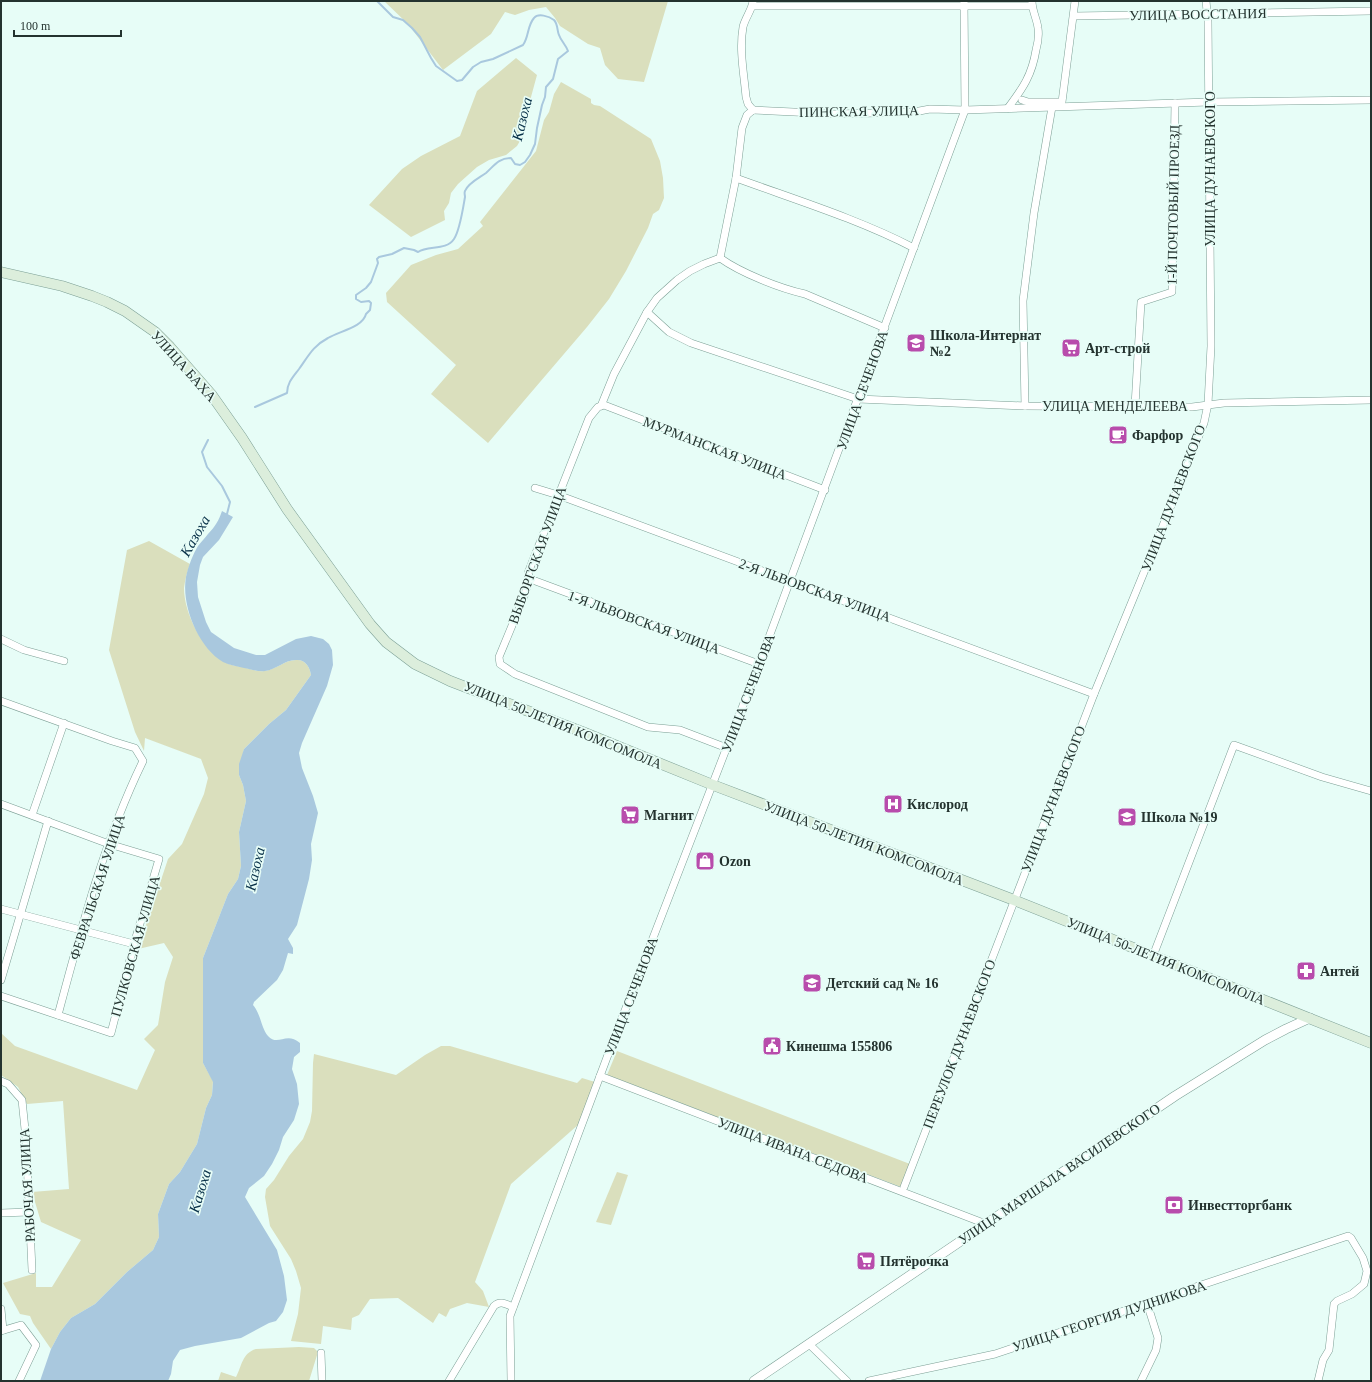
<svg xmlns="http://www.w3.org/2000/svg" width="1372" height="1382" font-family="'Times New Roman',serif">
	<style>
		.green { fill: #dadfbd }
		.water { fill: #a9c8de }
		.lines { fill: none; stroke-linecap: round; stroke-linejoin: round }
		.stream { stroke: #a9c8de; stroke-width: 2 }
		.minor-casing { stroke: #7c9f95; stroke-width: 8 }
		.tertiary-casing { stroke: #7c9f95; stroke-width: 10 }
		.secondary-casing { stroke: #7c9f95; stroke-width: 11 }
		.minor { stroke: #fff; stroke-width: 7 }
		.tertiary { stroke: #fff; stroke-width: 9 }
		.secondary { stroke: #dceedc; stroke-width: 10 }
		.labels { text-anchor: middle; stroke-width: 3.5; stroke-linejoin: round; paint-order: stroke }
		.street-label { font-size: 14px; fill: #24332f; stroke: #e7fdf7 }
		.poi-label { font-size: 14px; font-weight: bold; fill: #24332f; stroke: #e7fdf7; text-anchor: start }
		.water-label { font-size: 15px; font-style: italic; fill: #093249; stroke: #e7fdf7 }
	</style>
	<rect width="100%" height="100%" fill="#e7fdf7"/>
	<g class="green">
		<path d="M384 1H668L644 82 618 79 605 65 600 48 588 44 560 26 555 18 546 7 529 10 515 15 505 12 491 34 443 70 408 24Z"/>
		<path d="M516 58 537 75 522 130 524 134 517 146 506 155 489 160 477 167 458 184 451 193 449 203 444 211 445 220 411 237 369 205 402 169 421 156 460 136 477 91Z"/>
		<path d="M561 82 591 99V103L594 105 600 106 651 139 660 161 663 178 664 198 659 210 653 214 648 228 626 271 609 299 587 327 488 443 431 394 456 365 387 302 386 293 411 265 436 255 458 249 483 226 480 222 536 151 544 120 549 112 554 94Z"/>
		<path d="M149 541 190 564C187 572 185 580 184 588 184 613 202 648 223 661 229 665 237 666 243 667 250 669 258 672 264 671 276 670 284 660 296 660 305 659 310 667 311 675L286 710 269 724 244 749 239 775 243 785 246 801 239 832 241 866 238 879 228 894 203 958V1063L213 1081 212 1095 206 1108 197 1144 180 1172 169 1184 158 1214 159 1237 153 1250 127 1272 95 1304 71 1318 60 1332 51 1349 33 1323 30 1316 20 1314 3 1283 36 1273V1287H52L81 1240 41 1222 32 1192 69 1189 63 1101 27 1104 18 1087 1 1075V1033L15 1046 137 1090 155 1050 144 1039 158 1025 165 982 173 957 164 943 138 949 168 859 182 844 204 794 208 778 201 759 145 738 144 751 135 732 109 650 127 550Z"/>
		<path d="M441 1046H450L577 1083 582 1078 595 1082 579 1124 511 1184 475 1282 483 1291 489 1307 467 1303 450 1309 446 1317 439 1313 433 1323 398 1298 370 1299 359 1315 352 1318 351 1330 323 1326 321 1344 291 1341 298 1314 301 1288 296 1271 291 1259 270 1226 265 1197 266 1189 274 1180 289 1156 303 1139 310 1122 312 1111 313 1063 314 1054 396 1075 425 1055Z"/>
		<path d="M617 1051 910 1164 901 1187 607 1075Z"/>
		<path d="M617 1172 628 1175 611 1225 596 1222Z"/>
		<path d="M299 1347 314 1348 318 1352 309 1381H218L221 1372 236 1377C242 1366 242 1353 256 1349Z"/>
	</g>
	<path class="water" d="M222 511 233 517 219 540 203 557 200 565 197 582 198 597 206 622 211 632 234 648 256 655H265L296 639 311 636 323 639 329 644 332 650 333 665 327 686 302 743 299 753 302 768 313 796 318 813 311 844 312 860 309 879 297 925 288 939 293 948V954L288 953 283 970 277 980 254 1002 253 1005C261 1014 261 1028 268 1036 278 1047 286 1031 300 1043V1052L294 1057 292 1069 297 1084 299 1104 294 1120 283 1137 279 1150 272 1164 264 1176 249 1188 245 1197 277 1250 284 1276 287 1300 283 1312 276 1321 269 1323 241 1338 195 1346 180 1350 173 1361 171 1374 168 1381H40L51 1349 60 1332 71 1318 95 1304 127 1272 153 1250 159 1237 158 1214 169 1184 180 1172 197 1144 206 1108 212 1095 213 1082 203 1063V958L228 894 238 879 241 866 239 832 246 801 243 785 239 775V764L244 749 269 724 286 710 311 675C310 667 305 659 296 660 284 660 276 670 265 671 258 672 250 669 244 668 237 666 229 665 223 662 198 647 181 605 186 577 188 567 193 554 198 546 201 542 205 538 208 534 215 527 219 520 222 511Z"/>
	<g class="lines">
		<g class="stream">
			<path d="M255 407 287 393C287 383 293 377 299 369 309 355 313 346 328 338 340 331 363 327 366 314L370 310 371 303 369 301 361 302 356 299V295L366 288 371 282 378 263 377 259 379 257 392 254 404 248 414 250 418 252C428 245 446 251 454 239 460 230 463 208 465 197 465 195 464 193 465 191 468 183 479 178 486 173 494 166 498 158 511 158L515 164 520 165 525 162 530 155 535 144 537 128 542 105 545 97 546 87 553 79 558 59 568 51C566 45 561 41 559 35 557 31 558 24 554 20 549 16 538 13 534 18 527 26 529 37 523 45L493 59 481 62 473 67 462 80 457 81 436 66 431 58 420 37 412 28 403 20 393 17 377 1"/>
			<path d="M208 440 202 452 207 467 222 486 230 502 227 514"/>
		</g>
		<g class="minor-casing">
			<g id="minor">
				<path d="M753 6H1032"/>
				<path d="M1074 16 1371 11"/>
				<path d="M1022 100 1028 102H1062L1075 1"/>
				<path d="M1008 108C1023 88 1032 75 1036 50 1038 43 1039 35 1038 28 1037 19 1032 11 1032 1"/>
				<path d="M753 110 836 114 914 112 930 109 965 110 1209 102 1371 100"/>
				<path d="M753 110 748 104 746 97C744 74 739 50 743 27 745 18 752 10 753 1"/>
				<path d="M736 178C796 200 858 219 914 248"/>
				<path d="M720 258C741 273 779 288 805 294L885 328"/>
				<path d="M720 258 736 178 742 128 747 115 753 110"/>
				<path d="M647 312 669 332 691 343 858 399 1025 406 1192 407 1224 403 1371 400"/>
				<path d="M601 406 614 374 647 312 657 298 677 280 690 271 704 264 720 258"/>
				<path d="M1025 406 1023 301 1034 213 1052 107"/>
				<path d="M1135 406 1141 302 1172 292 1175 103"/>
				<path d="M535 488 558 495 1094 694"/>
				<path d="M530 579 759 664"/>
				<path d="M1 639 24 650 64 661"/>
				<path d="M1 701 112 741 135 748 143 761C104 841 81 929 58 1015"/>
				<path d="M727 748 680 730 648 727 515 674 500 664 499 657 523 599 530 579 528 573 589 418 598 407 604 405 825 490"/>
				<path d="M1 804 109 844 159 859 134 944 111 1033 1 996"/>
				<path d="M32 815 64 723"/>
				<path d="M1 909 134 944"/>
				<path d="M1153 956 1234 745 1322 777 1371 791"/>
				<path d="M1 980 48 821"/>
				<path d="M600 1076 986 1224"/>
				<path d="M1 1081 8 1084 22 1100 26 1139 32 1270"/>
				<path d="M904 1187 1094 694 1156 543 1204 423 1208 404 1211 346 1208 21 1206 1"/>
				<path d="M1 1213 29 1212"/>
				<path d="M1 1309 3 1330"/>
				<path d="M1 1331 21 1325 36 1345 19 1381"/>
				<path d="M809 1344 847 1381"/>
				<path d="M321 1353 322 1381"/>
				<path d="M449 1381 494 1306C500 1300 506 1304 513 1307"/>
				<path d="M511 1381 510 1316 612 1044 759 664 965 110 964 1"/>
				<path d="M869 1381 995 1354 1348 1236 1351 1238 1363 1258 1367 1271 1364 1284 1352 1294 1337 1301 1334 1304 1329 1350 1323 1360 1318 1381"/>
				<path d="M1141 1381 1156 1350 1158 1338 1147 1303"/>
			</g>
		</g>
		<g class="tertiary-casing">
			<path id="tertiary" d="M754 1381 1175 1096 1265 1040 1286 1029 1310 1018"/>
		</g>
		<g class="secondary-casing">
			<path id="secondary" d="M1 272 62 286 92 296 107 302 125 311 155 332 170 347 211 394 242 438 287 509 370 624 386 642 415 664 450 681 585 733 713 785 1014 900 1371 1043"/>
		</g>
		<use href="#minor" class="minor"/>
		<use href="#tertiary" class="tertiary"/>
		<use href="#secondary" class="secondary"/>
	</g>
	<defs>
		<g id="school-square" transform="scale(1)"><rect x="-9" y="-9" width="18" height="18" rx="4" fill="#b84cac" stroke="#e7fdf7"/><path d="M0-5L7-2L0 1L-7-2ZM-4 1L0 2.5L4 1V4Q0 6-4 4Z" fill="#fff"/></g>
		<g id="supermarket-square" transform="scale(1)"><rect x="-9" y="-9" width="18" height="18" rx="4" fill="#b84cac" stroke="#e7fdf7"/><path d="M-6-5.5h2.5l.6 2H6L4.5 2H-2.5L-4.4-4H-6ZM-1.5 3.2a1.3 1.3 0 1 0 .1 0ZM3 3.2a1.3 1.3 0 1 0 .1 0Z" fill="#fff"/></g>
		<g id="cafe-square" transform="scale(1)"><rect x="-9" y="-9" width="18" height="18" rx="4" fill="#b84cac" stroke="#e7fdf7"/><path d="M-5.5-4.5H6V0H3Q3 3.5 0 3.5H-2.5Q-5.5 3.5-5.5 0ZM3-3.2v2h1.7v-2ZM-6 4.5H4V6H-6Z" fill="#fff"/></g>
		<g id="hospital-square" transform="scale(1)"><rect x="-9" y="-9" width="18" height="18" rx="4" fill="#b84cac" stroke="#e7fdf7"/><path d="M-5-5h3v3.5h4V-5h3V5h-3V1.5h-4V5h-3Z" fill="#fff"/></g>
		<g id="shop-square" transform="scale(1)"><rect x="-9" y="-9" width="18" height="18" rx="4" fill="#b84cac" stroke="#e7fdf7"/><path d="M-5-2.5h2.3a2.7 3.5 0 0 1 5.4 0H5L5.5 6h-11ZM-1.5-2.5h3a1.5 2.3 0 0 0-3 0Z" fill="#fff"/></g>
		<g id="pharmacy-square" transform="scale(1)"><rect x="-9" y="-9" width="18" height="18" rx="4" fill="#b84cac" stroke="#e7fdf7"/><path d="M-2-6h4v4h4v4h-4v4h-4v-4h-4v-4h4Z" fill="#fff"/></g>
		<g id="civic-square" transform="scale(1)"><rect x="-9" y="-9" width="18" height="18" rx="4" fill="#b84cac" stroke="#e7fdf7"/><path d="M-.6-6.5H3V-4.5H.6V-3L4-1V1h2V6H-6V1h2V-1L-.6-3ZM-1.2 2.5V6h2.4V2.5Z" fill="#fff"/></g>
		<g id="bank-square" transform="scale(1)"><rect x="-9" y="-9" width="18" height="18" rx="4" fill="#b84cac" stroke="#e7fdf7"/><path d="M-6-4H6V4H-6ZM0-2.3a2.3 2.3 0 1 0 0 4.6a2.3 2.3 0 1 0 0-4.6Z" fill="#fff"/></g>
	</defs>
	<g fill-rule="evenodd">
		<use href="#school-square" x="916" y="343"/>
		<use href="#supermarket-square" x="1071" y="348"/>
		<use href="#cafe-square" x="1118" y="435"/>
		<use href="#hospital-square" x="893" y="804"/>
		<use href="#supermarket-square" x="630" y="815"/>
		<use href="#school-square" x="1127" y="817"/>
		<use href="#shop-square" x="705" y="861"/>
		<use href="#pharmacy-square" x="1306" y="971"/>
		<use href="#school-square" x="812" y="983"/>
		<use href="#civic-square" x="772" y="1046"/>
		<use href="#bank-square" x="1174" y="1205"/>
		<use href="#supermarket-square" x="866" y="1261"/>
	</g>
	<g class="labels">
		<g class="street-label">
			<text transform="translate(1198 14) rotate(-1)" y="5">УЛИЦА ВОССТАНИЯ</text>
			<text transform="translate(859 111) rotate(-1)" y="5">ПИНСКАЯ УЛИЦА</text>
			<text transform="translate(1210 169) rotate(-90)" y="5">УЛИЦА ДУНАЕВСКОГО</text>
			<text transform="translate(1173 205) rotate(-89)" y="5">1-Й ПОЧТОВЫЙ ПРОЕЗД</text>
			<text transform="translate(184 366) rotate(48)" y="5">УЛИЦА БАХА</text>
			<text transform="translate(862 390) rotate(-70)" y="5">УЛИЦА СЕЧЕНОВА</text>
			<text x="1115" y="411">УЛИЦА МЕНДЕЛЕЕВА</text>
			<text transform="translate(715 448) rotate(21)" y="5">МУРМАНСКАЯ УЛИЦА</text>
			<text transform="translate(1173 498) rotate(-69)" y="5">УЛИЦА ДУНАЕВСКОГО</text>
			<text transform="translate(537 555) rotate(-70)" y="5">ВЫБОРГСКАЯ УЛИЦА</text>
			<text transform="translate(815 590) rotate(20)" y="5">2-Я ЛЬВОВСКАЯ УЛИЦА</text>
			<text transform="translate(644 622) rotate(20)" y="5">1-Я ЛЬВОВСКАЯ УЛИЦА</text>
			<text transform="translate(748 693) rotate(-69)" y="5">УЛИЦА СЕЧЕНОВА</text>
			<text transform="translate(563 725) rotate(22)" y="5">УЛИЦА 50-ЛЕТИЯ КОМСОМОЛА</text>
			<text transform="translate(1053 799) rotate(-69)" y="5">УЛИЦА ДУНАЕВСКОГО</text>
			<text transform="translate(864 843) rotate(21)" y="5">УЛИЦА 50-ЛЕТИЯ КОМСОМОЛА</text>
			<text transform="translate(97 887) rotate(-72)" y="5">ФЕВРАЛЬСКАЯ УЛИЦА</text>
			<text transform="translate(135 946) rotate(-74)" y="5">ПУЛКОВСКАЯ УЛИЦА</text>
			<text transform="translate(1166 961) rotate(22)" y="5">УЛИЦА 50-ЛЕТИЯ КОМСОМОЛА</text>
			<text transform="translate(631 996) rotate(-69)" y="5">УЛИЦА СЕЧЕНОВА</text>
			<text transform="translate(959 1044) rotate(-69)" y="5">ПЕРЕУЛОК ДУНАЕВСКОГО</text>
			<text transform="translate(793 1150) rotate(21)" y="5">УЛИЦА ИВАНА СЕДОВА</text>
			<text transform="translate(1059 1174) rotate(-34)" y="5">УЛИЦА МАРШАЛА ВАСИЛЕВСКОГО</text>
			<text transform="translate(27 1185) rotate(-93)" y="5">РАБОЧАЯ УЛИЦА</text>
			<text transform="translate(1109 1316) rotate(-18)" y="5">УЛИЦА ГЕОРГИЯ ДУДНИКОВА</text>
		</g>
		<g class="poi-label">
			<text x="930" y="340">Школа-Интернат<tspan x="930" dy="16">№2</tspan></text>
			<text x="1085" y="353">Арт-строй</text>
			<text x="1132" y="440">Фарфор</text>
			<text x="907" y="809">Кислород</text>
			<text x="644" y="820">Магнит</text>
			<text x="1141" y="822">Школа №19</text>
			<text x="719" y="866">Ozon</text>
			<text x="1320" y="976">Антей</text>
			<text x="826" y="988">Детский сад № 16</text>
			<text x="786" y="1051">Кинешма 155806</text>
			<text x="1188" y="1210">Инвестторгбанк</text>
			<text x="880" y="1266">Пятёрочка</text>
		</g>
		<g class="water-label">
			<text transform="translate(522 119) rotate(-76)" y="5">Казоха</text>
			<text transform="translate(195 536) rotate(-60)" y="5">Казоха</text>
			<text transform="translate(255 869) rotate(-77)" y="5">Казоха</text>
			<text transform="translate(200 1191) rotate(-73)" y="5">Казоха</text>
		</g>
	</g>
	<rect width="1372" height="1382" fill="none" stroke="#24332f" stroke-width="4"/>
	<path d="M14 30v6h107v-6" fill="none" stroke="#24332f" stroke-width="2"/>
	<text x="20" y="30" font-size="12" fill="#24332f" stroke="#e7fdf7" stroke-width="3" paint-order="stroke">100 m</text>
</svg>
